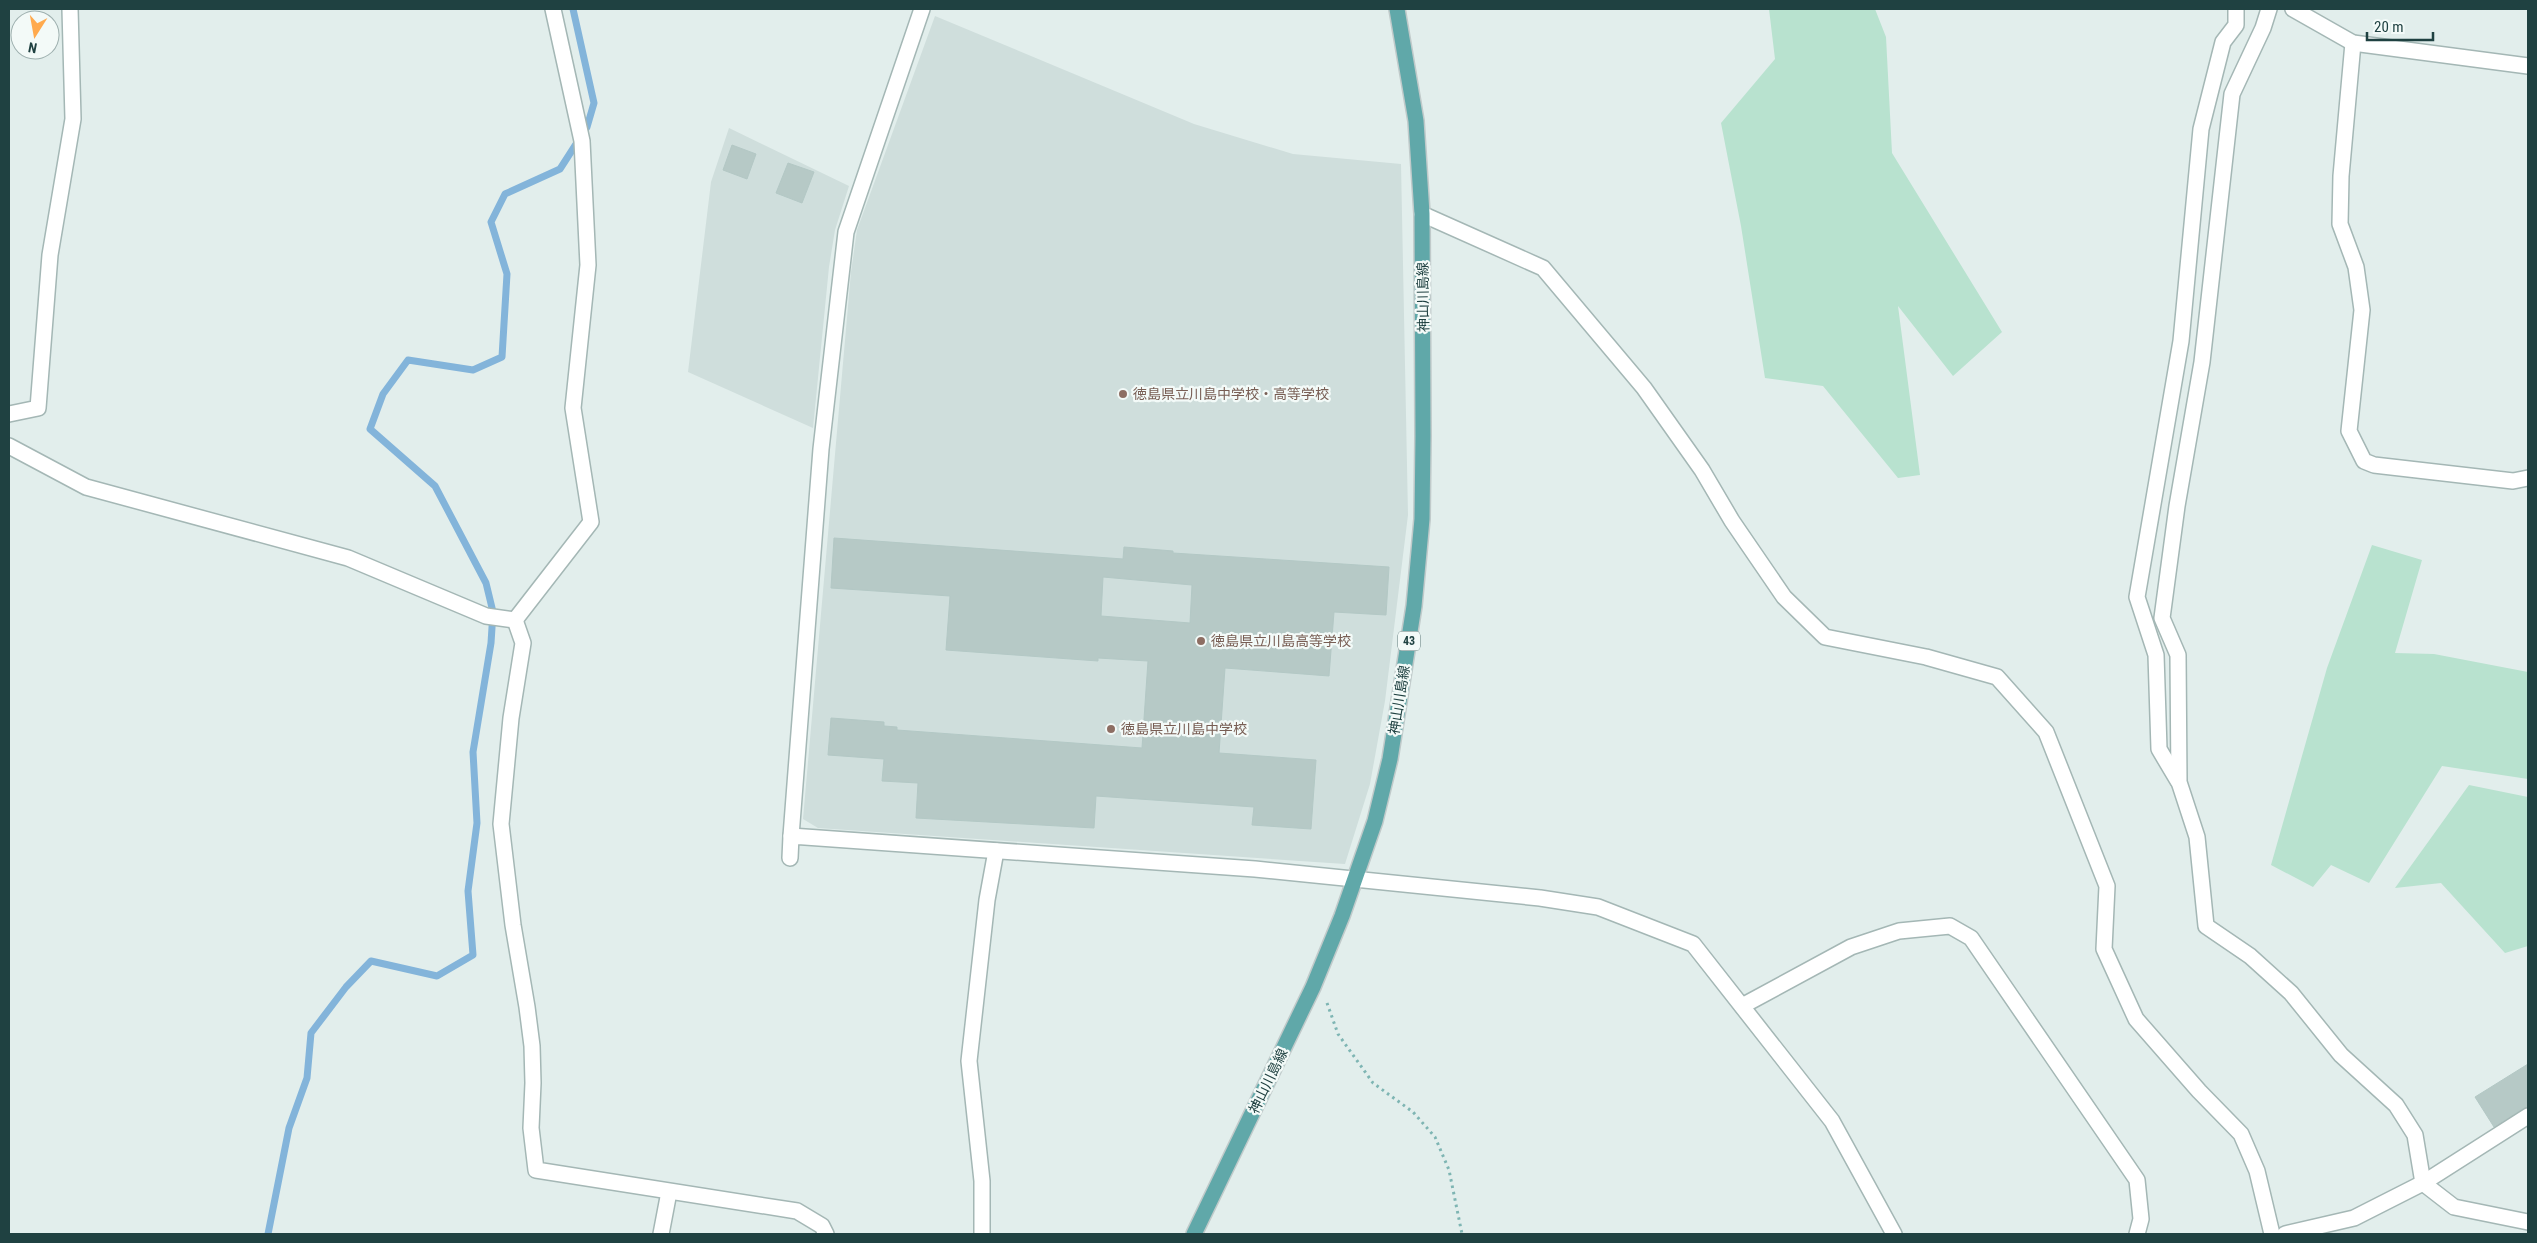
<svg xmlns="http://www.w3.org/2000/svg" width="2537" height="1243" font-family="'Roboto Condensed','Noto Sans JP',sans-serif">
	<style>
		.built { fill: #cfdedc }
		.green { fill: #b8e2cf }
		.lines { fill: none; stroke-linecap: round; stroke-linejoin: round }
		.stream { stroke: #83b4da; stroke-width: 7 }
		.building { fill: #b6c9c6; stroke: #b3c8c5; fill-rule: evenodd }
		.street-casing { stroke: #a4b7b5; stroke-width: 18 }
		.primary-casing { stroke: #c0caca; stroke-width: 18 }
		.path { stroke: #7eb5b3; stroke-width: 3; stroke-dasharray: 2.5 4; stroke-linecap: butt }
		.street { stroke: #fff; stroke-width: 15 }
		.primary { stroke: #60a8a9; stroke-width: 15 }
		.education-dot { fill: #8d6e63; stroke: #f3faf8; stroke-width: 2 }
		.labels { text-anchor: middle; stroke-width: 4.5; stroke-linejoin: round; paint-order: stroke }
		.shield { fill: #f3faf8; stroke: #5f7878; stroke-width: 1 }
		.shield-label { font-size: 12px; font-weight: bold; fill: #1f4141 }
		.street-label { font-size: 14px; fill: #1f4141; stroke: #f3faf8 }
		.education-label { font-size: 14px; fill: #785e54; stroke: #f3faf8; text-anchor: start }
	</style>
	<rect width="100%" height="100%" fill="#e2eeec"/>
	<g class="built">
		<path d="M935 16 1194 124 1293 154 1401 164 1408 515 1385 701 1370 784 1345 864 818 828 803 819 851 272 857 230Z"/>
		<path d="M729 128 849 186 835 230 829 267 813 428 688 372 711 182Z"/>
	</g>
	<g class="green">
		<path d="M1769 9H1875L1886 37 1892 153 2002 332 1953 376 1898 306 1920 475 1898 478 1823 386 1765 378 1741 226 1721 123 1775 59Z"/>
		<path d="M2372 545 2422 560 2395 653 2434 654 2528 672V779L2442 766 2369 883 2331 865 2313 887 2271 865 2327 668Z"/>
		<path d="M2469 785 2528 797V946L2505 953 2441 883 2395 888Z"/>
	</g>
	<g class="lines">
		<path class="stream" d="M268 1234 289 1128 307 1078 311 1033 346 987 371 961 437 976 473 955 468 891 477 823 473 752 491 643 493 612 486 583 435 486 370 429 383 394 408 360 473 370 502 357 507 274 491 222 505 194 560 169 587 127 594 103 573 9"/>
	</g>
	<g class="building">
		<path d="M732 145 756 154 747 179 723 170Z"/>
		<path d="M788 163 814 172 802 203 776 193Z"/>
		<path d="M834 538 1123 559 1124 547 1173 551V553L1389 567 1386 615 1334 612 1329 676 1225 668 1219 753 1316 760 1311 829 1252 825 1254 807 1096 796 1094 828 916 818 918 783 882 781 884 759 828 755 831 718 884 722V726L897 727V730L1142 748 1148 661 1098 658V661L946 650 950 596 831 588ZM1103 577 1192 585 1190 623 1101 616Z"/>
		<path d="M2528 1064V1106L2494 1127 2475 1097Z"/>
	</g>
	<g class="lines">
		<g class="street-casing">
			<g id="street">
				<path d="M2269 9 2263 28 2232 94 2202 362 2177 506 2162 618 2178 655 2179 782 2197 837 2206 926 2250 956 2291 993 2341 1055 2396 1105 2415 1135 2423 1183 2454 1207 2528 1222"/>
				<path d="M2293 9 2353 43 2528 66"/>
				<path d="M2353 43 2341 176 2340 224 2356 267 2362 310 2349 431 2364 461 2374 465 2513 481 2528 478"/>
				<path d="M1422 214 1543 268 1644 388 1702 470 1732 521 1784 597 1825 637 1926 657 1997 677 2046 732 2107 886 2104 949 2136 1019 2199 1091 2241 1134 2257 1171 2272 1234"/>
				<path d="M9 414 38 408 50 255 73 119 70 9"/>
				<path d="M9 446 86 487 348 558 486 616 515 620"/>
				<path d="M515 620 523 643 511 718 501 824 513 925 527 1007 532 1046 533 1083 531 1128 536 1170 797 1211 822 1226 826 1234"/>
				<path d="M515 620 591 522 573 408 588 265 582 141 553 9"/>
				<path d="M2178 781 2159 749 2156 655 2137 597 2181 341 2201 129 2223 42 2236 25V9"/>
				<path d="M791 836 821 449 846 232 922 9"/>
				<path d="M790 858 791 836 1255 869 1540 898 1598 907 1693 944 1832 1121 1894 1234"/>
				<path d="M1742 1006 1851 947 1899 931 1950 926 1971 938 2137 1180 2141 1219 2137 1234"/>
				<path d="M661 1234 669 1192"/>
				<path d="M982 1234V1181L969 1061 987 900 996 851"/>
				<path d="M2285 1234 2354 1218 2423 1183 2528 1116"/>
			</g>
		</g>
		<g class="primary-casing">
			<path id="primary" d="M1194 1234 1313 987 1342 916 1375 821 1390 759 1414 606 1422 519 1423 436 1422 214 1416 121 1397 9"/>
		</g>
		<path class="path" d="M1327 1003 1338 1034 1373 1083 1413 1112 1435 1137 1449 1170 1462 1234"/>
		<use href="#street" class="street"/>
		<use href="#primary" class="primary"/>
	</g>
	<g class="education-dot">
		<circle cx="1123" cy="394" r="5"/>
		<circle cx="1201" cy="641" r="5"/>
		<circle cx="1111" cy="729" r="5"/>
	</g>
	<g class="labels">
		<rect class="shield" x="1398" y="631.5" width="22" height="19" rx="4"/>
		<g class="shield-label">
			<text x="1409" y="645">43</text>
		</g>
		<g class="street-label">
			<text transform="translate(1423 297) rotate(-91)" y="5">神山川島線</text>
			<text transform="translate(1399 700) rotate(-81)" y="5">神山川島線</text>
			<text transform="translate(1268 1081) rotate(-64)" y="5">神山川島線</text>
		</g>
		<g class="education-label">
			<text x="1133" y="399">徳島県立川島中学校・高等学校</text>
			<text x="1211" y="646">徳島県立川島高等学校</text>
			<text x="1121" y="734">徳島県立川島中学校</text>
		</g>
	</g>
	<rect width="2537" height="1243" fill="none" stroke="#1f4141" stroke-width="20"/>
	<g transform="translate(35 35) rotate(191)"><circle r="24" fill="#f3faf8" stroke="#9eb0af"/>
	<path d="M0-4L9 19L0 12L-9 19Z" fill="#ffaa4e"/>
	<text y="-8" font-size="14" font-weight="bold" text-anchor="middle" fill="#1f4141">N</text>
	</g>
	<path d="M2367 32v8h66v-8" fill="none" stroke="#1f4141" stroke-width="2.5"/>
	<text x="2374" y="32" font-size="15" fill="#1f4141" stroke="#f3faf8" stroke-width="4" paint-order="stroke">20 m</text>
</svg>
